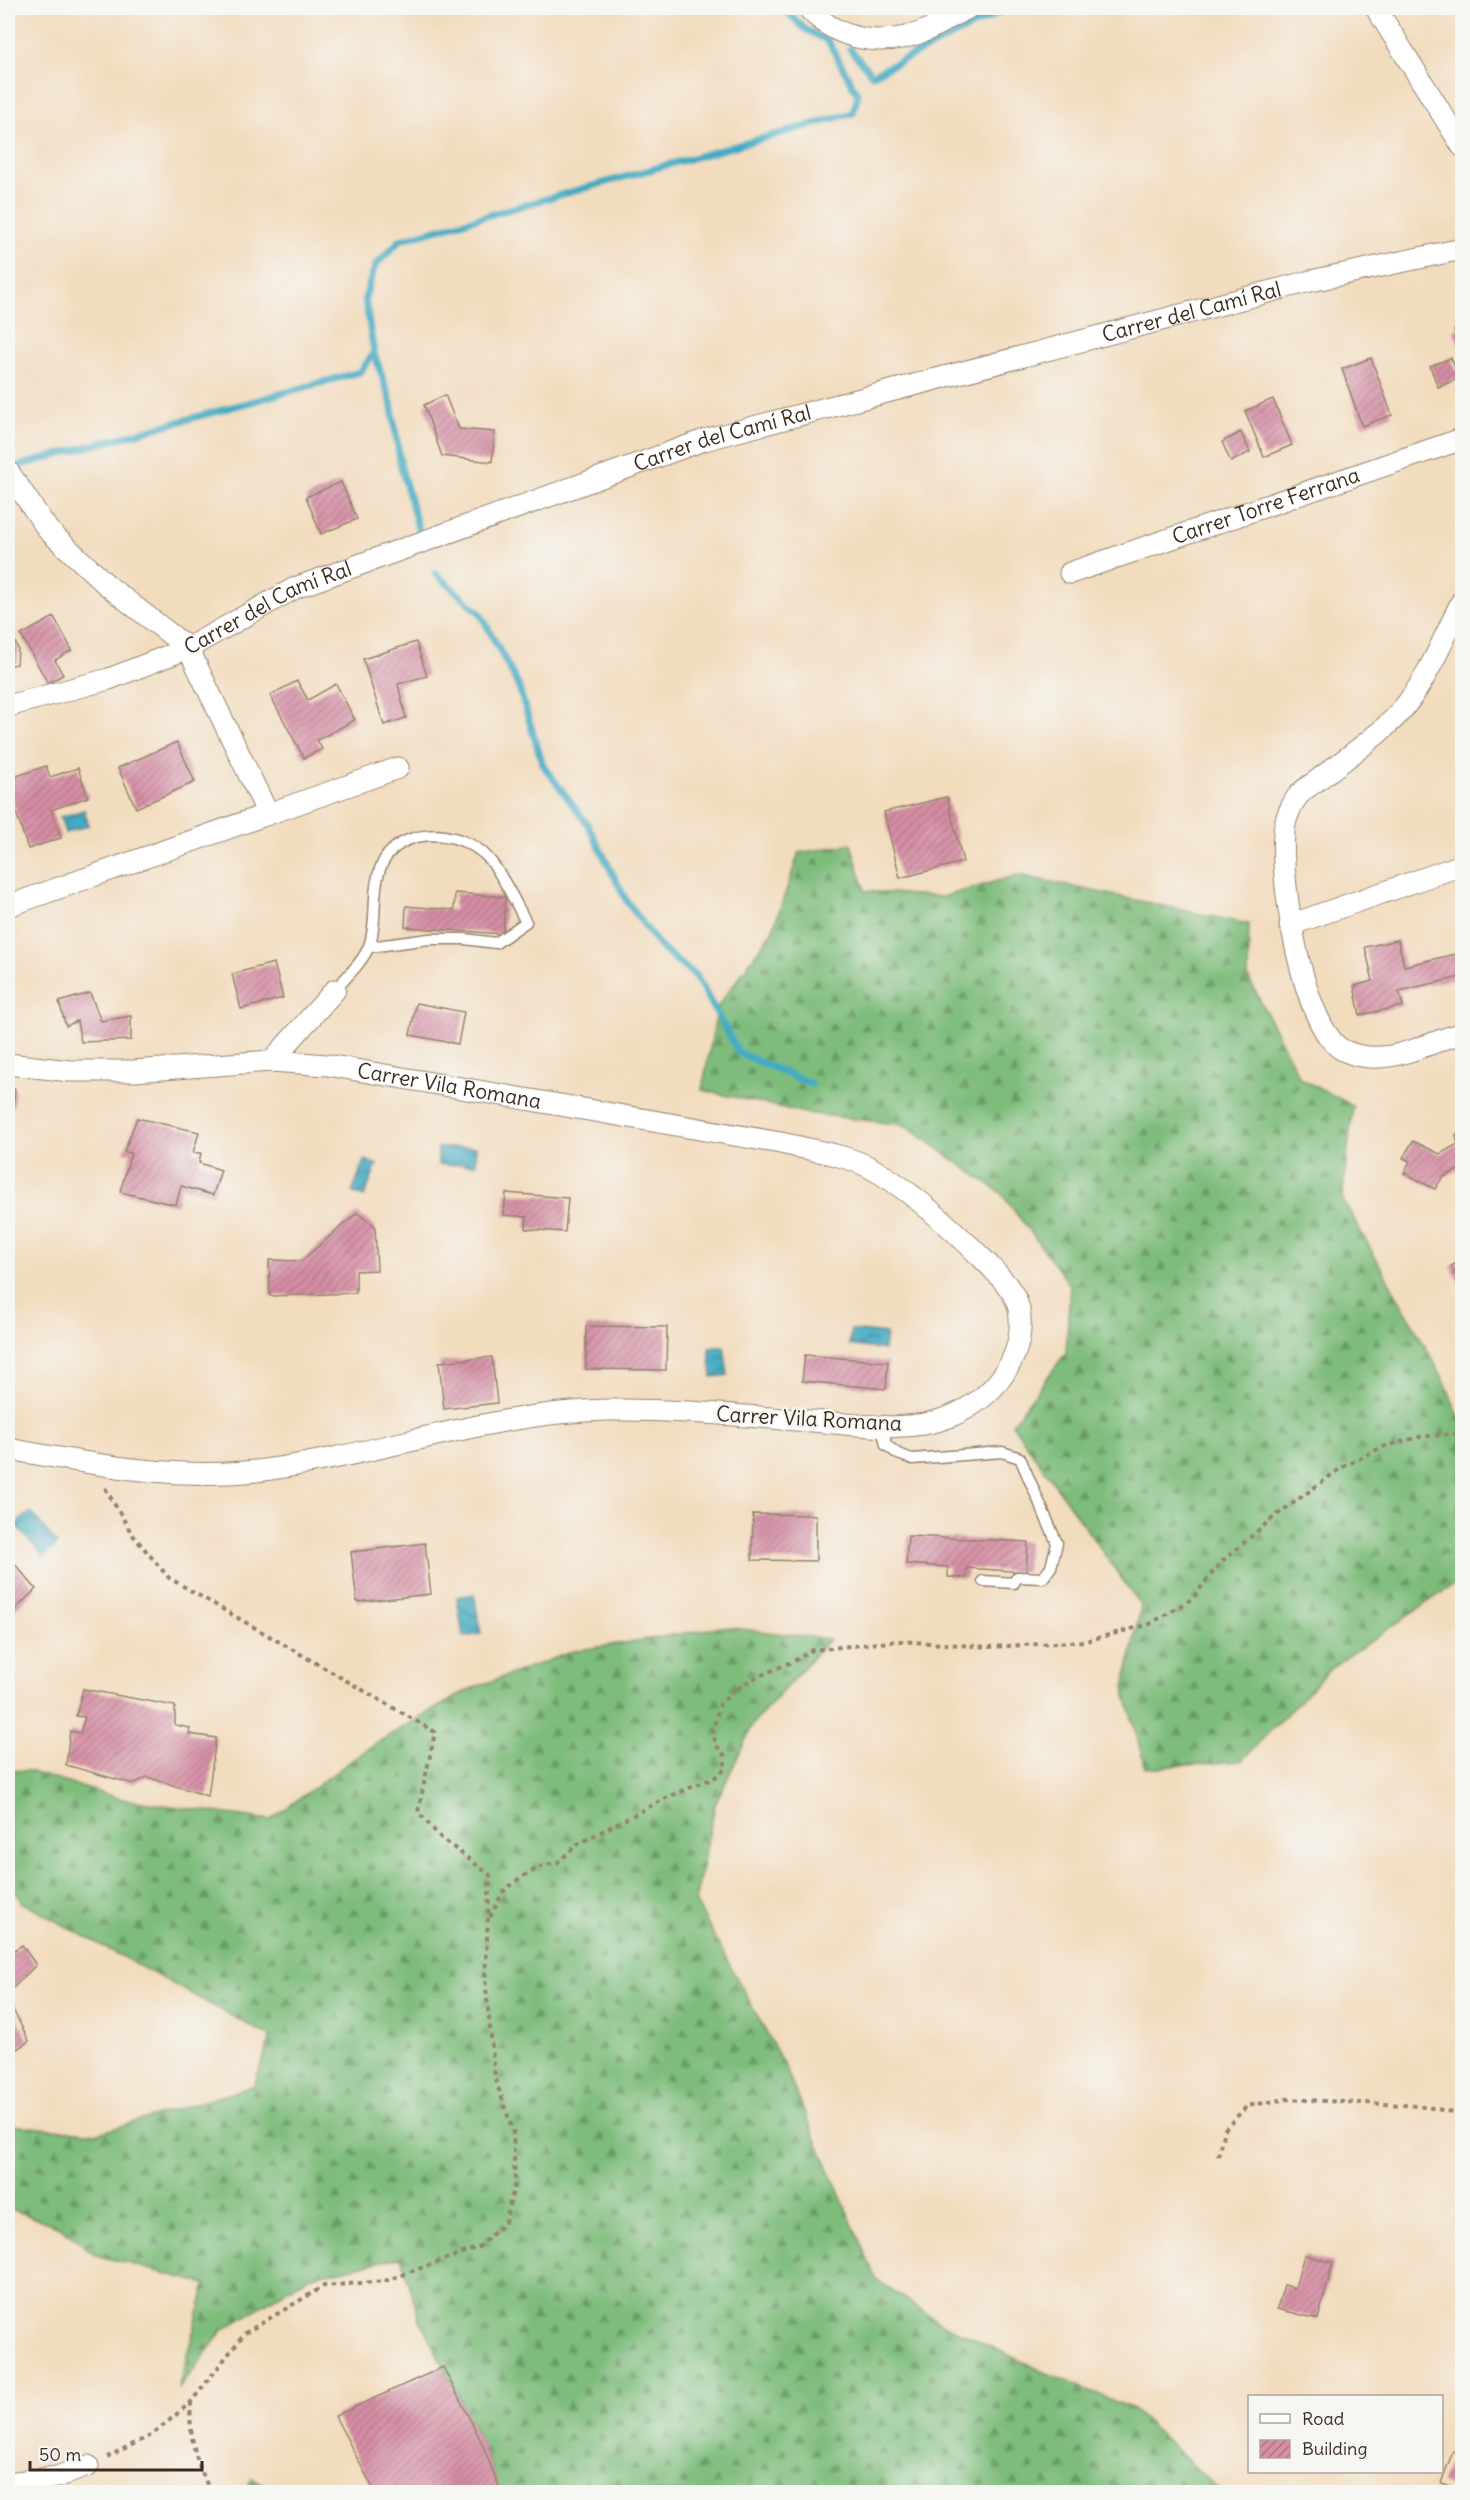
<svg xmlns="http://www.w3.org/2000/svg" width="1470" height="2500" font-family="Delius,sans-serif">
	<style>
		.forest { fill: url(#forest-firs); stroke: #5c734c; stroke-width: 1.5 }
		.water { fill: url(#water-waves); stroke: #3f6a70; stroke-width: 1.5 }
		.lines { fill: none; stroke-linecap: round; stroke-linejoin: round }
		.stream { stroke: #43aac2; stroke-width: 7 }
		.building { fill: url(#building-hatch) }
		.lane-casing { stroke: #96836e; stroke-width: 13 }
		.street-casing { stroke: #96836e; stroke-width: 23 }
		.path { stroke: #96836e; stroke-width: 4; stroke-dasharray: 4.5 4.5; stroke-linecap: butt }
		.lane { stroke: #fff; stroke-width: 10 }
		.street { stroke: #fff; stroke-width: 21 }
		.labels { text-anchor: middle; stroke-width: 5; stroke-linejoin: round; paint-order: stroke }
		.street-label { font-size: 21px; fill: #3b2a1e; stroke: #f6f6f2 }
	</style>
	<defs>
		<pattern id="forest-firs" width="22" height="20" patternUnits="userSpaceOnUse" patternTransform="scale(1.5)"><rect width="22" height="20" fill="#7ebc7b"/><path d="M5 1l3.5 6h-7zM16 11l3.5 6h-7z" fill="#689964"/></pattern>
		<pattern id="water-waves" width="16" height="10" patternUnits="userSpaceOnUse" patternTransform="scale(1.5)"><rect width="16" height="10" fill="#43aac2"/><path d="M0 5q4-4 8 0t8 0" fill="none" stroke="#398b9d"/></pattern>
		<pattern id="building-hatch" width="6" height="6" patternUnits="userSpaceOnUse" patternTransform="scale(1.5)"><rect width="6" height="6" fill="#d58ea4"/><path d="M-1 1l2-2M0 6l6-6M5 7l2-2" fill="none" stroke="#ae7485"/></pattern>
	</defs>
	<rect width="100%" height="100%" fill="#f6f6f2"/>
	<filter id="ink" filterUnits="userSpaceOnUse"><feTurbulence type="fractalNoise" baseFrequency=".0167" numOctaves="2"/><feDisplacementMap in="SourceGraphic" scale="12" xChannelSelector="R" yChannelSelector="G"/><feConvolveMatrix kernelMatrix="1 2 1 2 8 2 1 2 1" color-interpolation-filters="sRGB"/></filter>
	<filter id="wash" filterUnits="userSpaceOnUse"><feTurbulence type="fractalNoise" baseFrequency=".008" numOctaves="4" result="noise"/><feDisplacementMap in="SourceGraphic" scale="24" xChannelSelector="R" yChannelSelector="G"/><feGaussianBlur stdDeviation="1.35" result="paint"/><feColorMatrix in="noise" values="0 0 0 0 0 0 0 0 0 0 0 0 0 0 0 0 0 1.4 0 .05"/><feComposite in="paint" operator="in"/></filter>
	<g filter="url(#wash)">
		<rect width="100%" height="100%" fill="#f2dcbe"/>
		<g class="forest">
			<path d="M851 844 865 891 942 897 1018 875 1249 924 1248 977 1300 1078 1353 1106 1342 1198 1443 1378 1462 1424V1579L1331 1668 1241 1761 1145 1768 1124 1688 1141 1606 1012 1424 1066 1353 1070 1285 1001 1193 904 1125 806 1113 702 1090 718 1006 772 932 799 853Z"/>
			<path d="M723 1627 829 1639 753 1724 715 1805 695 1901 785 2067 876 2279 941 2323 1040 2370 1133 2409 1221 2492H501L481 2441 420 2320 401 2257 308 2277 223 2330 178 2390 206 2284 96 2255 60 2227 8 2208V2125L99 2133 254 2086 271 2037 21 1902 8 1875V1770L28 1771 121 1799 270 1820 373 1745 468 1690 574 1651Z"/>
			<path d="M252 2478 275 2492H245Z"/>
		</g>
		<g class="water">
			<path d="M84 810 89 825 65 833 60 817Z"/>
			<path d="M476 1147V1164L438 1165V1148Z"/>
			<path d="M365 1160 377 1165 364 1197 352 1192Z"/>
			<path d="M851 1330 886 1334 884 1350 849 1345Z"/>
			<path d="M724 1346 728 1375 712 1377 709 1348Z"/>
			<path d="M31 1512 57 1544 44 1557 15 1524Z"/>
			<path d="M474 1594 481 1634 463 1637 457 1597Z"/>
		</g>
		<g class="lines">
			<g class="stream">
				<path d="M850 49 872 75 1008 8"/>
				<path d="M374 353 391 402 401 467 419 531"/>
				<path d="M21 465 360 372 374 353 365 298 375 266 400 240 853 113 858 95 828 41 805 29 783 8"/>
				<path d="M435 573 480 613 518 685 543 765 588 825 626 900 661 948 696 976 739 1053 811 1084"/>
			</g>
		</g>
		<g id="blocks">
			<g class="building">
				<path d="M1462 327V353L1454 330Z"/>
				<path d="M1371 358 1392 415 1362 426 1342 369Z"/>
				<path d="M1451 358 1460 378 1438 387 1430 366Z"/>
				<path d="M445 395 459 429 495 432 492 462 442 456 424 405Z"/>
				<path d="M1273 399 1292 445 1264 457 1245 411Z"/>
				<path d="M1241 432 1250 452 1231 462 1222 442Z"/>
				<path d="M341 482 357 519 321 534 306 497Z"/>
				<path d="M54 617 72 650 55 660 63 675 48 683 21 635Z"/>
				<path d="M8 627 18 649 17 664 8 666Z"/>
				<path d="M416 642 427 676 398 684 406 718 384 725 363 659Z"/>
				<path d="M297 681 308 700 336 684 355 720 317 740 322 749 304 758 270 695Z"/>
				<path d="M177 742 195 782 136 808 118 768Z"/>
				<path d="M46 766 50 777 78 768 88 797 51 810 61 838 28 849 8 787V779Z"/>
				<path d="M947 797 963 862 900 878 884 812Z"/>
				<path d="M455 893 505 897 503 934 405 927 406 906 454 910Z"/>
				<path d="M1398 940 1404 966 1456 954 1461 977 1399 991 1403 1006 1360 1015 1354 986 1373 981 1365 947Z"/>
				<path d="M274 963 283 998 241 1009 232 974Z"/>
				<path d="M90 993 101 1021 131 1016V1040L81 1042 77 1021 66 1026 59 1002Z"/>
				<path d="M416 1003 464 1012 458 1044 410 1035Z"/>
				<path d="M8 1088 15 1089 13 1107H8Z"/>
				<path d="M137 1118 199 1132 193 1153H201L199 1163 221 1170 213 1195 181 1186 176 1205 120 1192 131 1153 124 1152Z"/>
				<path d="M1462 1131V1168L1442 1178 1435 1189 1404 1173 1410 1161 1403 1158 1413 1141 1440 1154 1458 1144 1456 1135Z"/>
				<path d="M506 1193 568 1198 565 1232 526 1229 527 1217 504 1215Z"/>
				<path d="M357 1213 375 1226 377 1270 356 1271V1293L270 1296 269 1260 301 1261Z"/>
				<path d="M1462 1260V1287L1451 1266Z"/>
				<path d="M586 1326 667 1327 666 1370 586 1369Z"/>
				<path d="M805 1355 888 1362 886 1389 802 1381Z"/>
				<path d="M492 1357 497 1403 444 1409 439 1362Z"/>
				<path d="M753 1514 816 1515V1561L752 1560Z"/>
				<path d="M908 1536 1028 1542 1026 1572 967 1568 966 1578 948 1577V1567L906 1564Z"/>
				<path d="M425 1543 431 1594 357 1602 351 1552Z"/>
				<path d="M8 1556 36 1589 8 1616Z"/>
				<path d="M83 1689 175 1706V1725L190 1728 189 1734 216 1738 208 1796 147 1777 133 1784 66 1765 70 1731 80 1733 85 1717 76 1716Z"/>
				<path d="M22 1945 36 1965 8 1993V1954Z"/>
				<path d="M8 2000 29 2041 8 2055Z"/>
				<path d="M1304 2255 1333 2263 1318 2319 1277 2309 1284 2285 1295 2288Z"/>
				<path d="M443 2367 481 2441 501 2492H375L335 2416Z"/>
				<path d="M1453 2451 1462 2455 1461 2490 1441 2483Z"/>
			</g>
		</g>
	</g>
	<g filter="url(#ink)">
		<use href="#blocks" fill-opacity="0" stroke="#96836e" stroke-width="1.5"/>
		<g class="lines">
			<g class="lane-casing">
				<g id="lane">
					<path d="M335 990C346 977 363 962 369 946 378 922 371 894 380 869 396 824 461 828 488 858 502 873 516 904 526 922L496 943 464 939H429L369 947"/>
					<path d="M882 1426 886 1445 898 1454 912 1459 1002 1452 1020 1458 1057 1543 1051 1567 1043 1578 1017 1577 1014 1583 983 1581"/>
				</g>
			</g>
			<g class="street-casing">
				<g id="street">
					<path d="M808 8C839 42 885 48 927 30 941 24 954 14 968 8"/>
					<path d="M1376 8 1462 146"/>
					<path d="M8 471 48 530 108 586 188 648 268 814 8 906"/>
					<path id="s1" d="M1070 573 1462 439"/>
					<path d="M1462 601C1440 645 1422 696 1384 728 1364 746 1341 762 1319 779 1313 784 1303 789 1298 796 1293 802 1286 817 1285 825 1277 868 1302 1033 1345 1051 1385 1069 1424 1044 1462 1033"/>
					<path id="s2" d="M8 706 109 679 188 648 295 588 704 440 1306 282 1462 249"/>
					<path d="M268 814 398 768"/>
					<path d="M1290 925 1462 865"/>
					<path d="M272 1061 335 990"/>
					<path id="s3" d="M8 1064 70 1071H134L272 1061 327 1065 781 1143C810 1150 843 1154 869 1167 909 1188 955 1231 988 1264 1000 1277 1015 1291 1019 1309 1027 1358 992 1400 949 1417 907 1434 854 1424 810 1421 743 1416 675 1409 608 1410 491 1412 379 1455 264 1470 178 1481 92 1464 8 1449"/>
					<path d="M8 2483 57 2477 88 2466"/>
				</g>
			</g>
			<g class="path">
				<path d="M105 1488 132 1534 169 1578 435 1732 418 1812 441 1838 490 1875 485 1978 495 2078 513 2131 515 2184 505 2222 479 2247 385 2281 324 2286 245 2333 191 2402 152 2435 107 2457"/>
				<path d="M490 1917 503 1892 521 1877 545 1865 557 1863 578 1844 668 1797 714 1778 725 1769V1756L717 1746 712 1733 720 1704 733 1692 752 1679 794 1661 812 1650 899 1641 989 1647 1056 1643 1086 1641 1150 1624 1192 1599 1220 1563 1274 1517 1341 1468 1382 1447 1419 1437 1462 1433"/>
				<path d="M1218 2156 1224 2130 1247 2106 1287 2099 1422 2106 1462 2114"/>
				<path d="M191 2402C188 2434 196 2464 211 2492"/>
			</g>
			<use href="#lane" class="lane"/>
			<use href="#street" class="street"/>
		</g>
	</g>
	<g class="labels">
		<g class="street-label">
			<text dy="7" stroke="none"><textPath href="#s2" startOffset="1251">Carrer del Camí Ral</textPath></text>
			<text dy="7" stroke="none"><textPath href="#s2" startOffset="765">Carrer del Camí Ral</textPath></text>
			<text dy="7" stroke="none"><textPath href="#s1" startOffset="207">Carrer Torre Ferrana</textPath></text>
			<text dy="7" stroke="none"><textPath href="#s2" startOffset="279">Carrer del Camí Ral</textPath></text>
			<text dy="7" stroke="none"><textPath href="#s3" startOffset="444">Carrer Vila Romana</textPath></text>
			<text transform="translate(809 1419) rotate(3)" y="7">Carrer Vila Romana</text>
		</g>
	</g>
	<rect width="1470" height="2500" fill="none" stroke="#f6f6f2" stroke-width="30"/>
	<rect x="1248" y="2395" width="195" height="78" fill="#f6f6f2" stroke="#aba49d" stroke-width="1.5"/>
	<rect x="1260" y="2414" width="30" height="9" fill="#ffffff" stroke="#aba49d" stroke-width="1.5"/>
	<text x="1302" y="2425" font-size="18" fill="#3b2a1e">Road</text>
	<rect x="1260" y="2440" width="30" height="18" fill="url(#building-hatch)" stroke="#aba49d" stroke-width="1.5"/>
	<text x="1302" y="2455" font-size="18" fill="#3b2a1e">Building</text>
	<path d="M30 2461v9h172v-9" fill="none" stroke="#3b2a1e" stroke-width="3"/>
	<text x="39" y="2461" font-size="18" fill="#3b2a1e" stroke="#f6f6f2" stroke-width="4.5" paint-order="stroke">50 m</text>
</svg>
